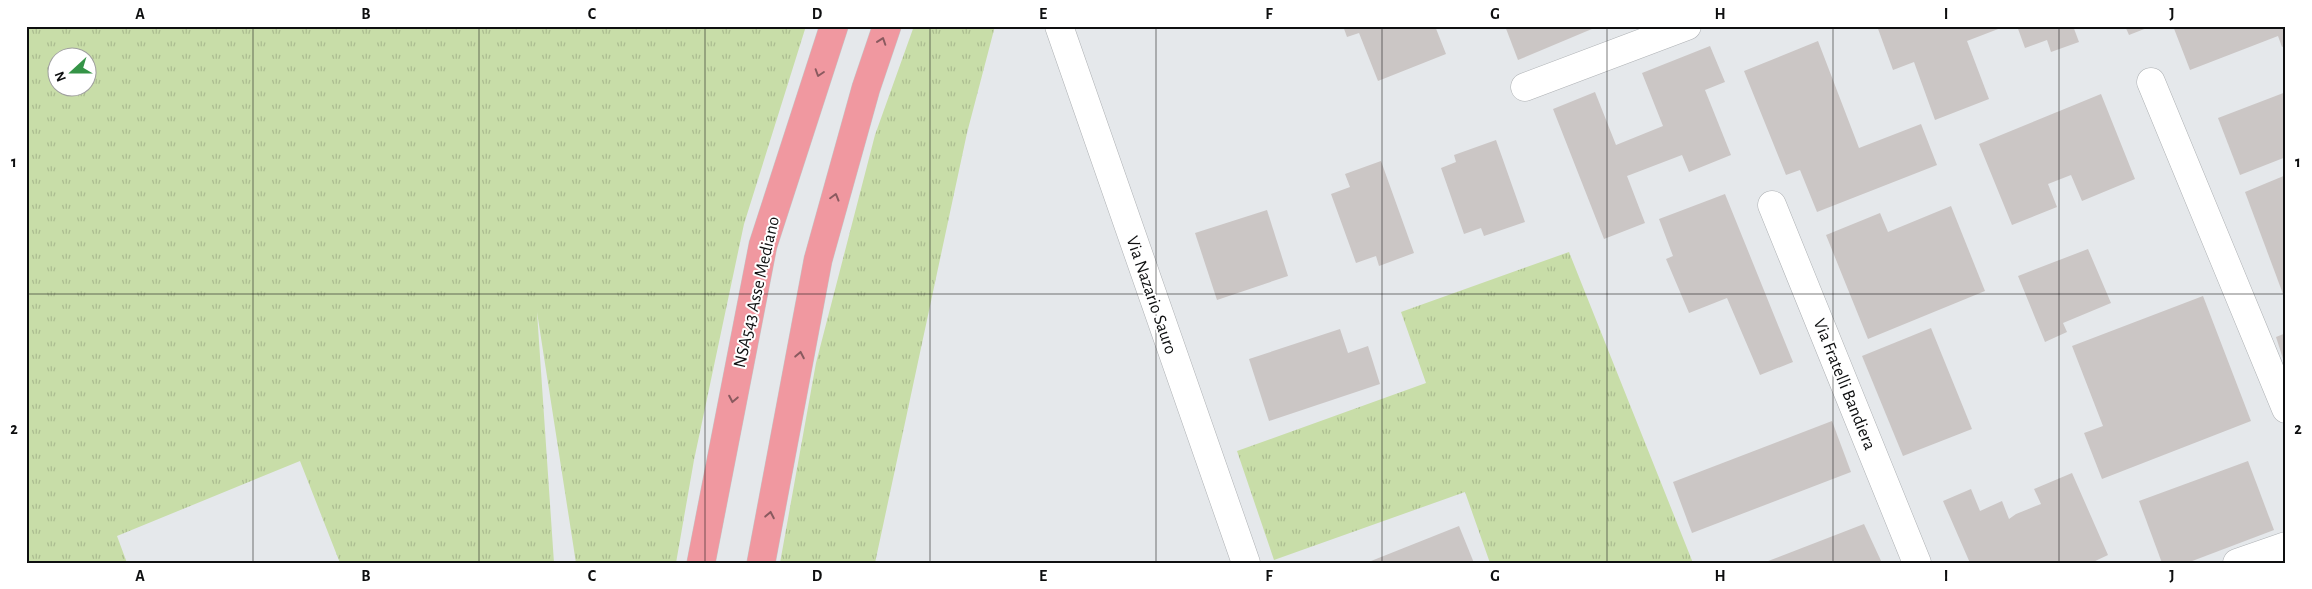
<svg xmlns="http://www.w3.org/2000/svg" width="2312" height="589" font-family="'Alegreya Sans',sans-serif">
	<style>
		.grass { fill: url(#grass-tufts); fill-rule: evenodd }
		.building { fill: #cbc6c5 }
		.lines { fill: none; stroke-linecap: round; stroke-linejoin: round }
		.street-casing { stroke: #aeb1b4; stroke-width: 29 }
		.highway-casing { stroke: #c5c5c6; stroke-width: 29 }
		.street { stroke: #fff; stroke-width: 28 }
		.highway { stroke: #f098a0; stroke-width: 28 }
		.oneway { stroke: #8a5a5f }
		.grid { fill: none; stroke: #0e0f10; stroke-width: 1; stroke-opacity: 0.55 }
		.labels { text-anchor: middle; stroke-width: 4; stroke-linejoin: round; paint-order: stroke }
		.street-label { font-size: 18px; fill: #0e0f10; stroke: #fff }
		.neatline { fill: none; stroke: #0e0f10; stroke-width: 2 }
		.grid-label { font-size: 16px; text-anchor: middle; font-weight: bold; fill: #0e0f10 }
	</style>
	<defs>
		<pattern id="grass-tufts" width="24" height="20" patternUnits="userSpaceOnUse" patternTransform="scale(1.25)"><rect width="24" height="20" fill="#c8dda8"/><path d="M3 7l-1-3M5 7V3M7 7l1-3M15 17l-1-3M17 17v-4M19 17l1-3" fill="none" stroke="#abbc90"/></pattern>
	</defs>
	<rect width="100%" height="100%" fill="#e5e8eb"/>
	<g class="grass">
		<path d="M26 26H806L744 224 694 460 676 563H576L537 312 554 563H340L300 461 117 536 127 563H26ZM58 58H88V88H58Z"/>
		<path d="M914 26H995L967 133 875 563H780L816 363 875 135Z"/>
		<path d="M1569 252 1693 563H1490L1465 492 1274 560 1237 451 1426 383 1401 312Z"/>
	</g>
	<g class="building">
		<path d="M1343 26H1435L1446 54 1378 81 1359 33 1347 37Z"/>
		<path d="M1505 26H1599L1518 60Z"/>
		<path d="M1877 26H2006L1967 41 1989 99 1935 120 1914 62 1893 70Z"/>
		<path d="M2017 26H2073L2079 42 2051 52 2047 40 2025 48Z"/>
		<path d="M2125 26H2152L2129 35Z"/>
		<path d="M2173 26H2286V45L2282 47 2278 36 2190 70Z"/>
		<path d="M1818 41 1859 148 1921 124 1937 165 1817 212 1800 170 1786 175 1744 71Z"/>
		<path d="M1710 46 1725 82 1705 90 1731 155 1689 172 1682 155 1627 176 1645 223 1604 239 1553 109 1595 92 1616 145 1663 126 1642 73Z"/>
		<path d="M2286 92V157L2240 175 2218 118Z"/>
		<path d="M2101 94 2135 179 2082 201 2071 175 2048 184 2057 207 2012 225 1979 144Z"/>
		<path d="M1496 140 1525 222 1484 236 1481 228 1464 234 1441 168 1456 162 1454 155Z"/>
		<path d="M1381 161 1414 253 1379 266 1376 256 1356 263 1331 194 1350 187 1345 174Z"/>
		<path d="M2286 175V293L2283 294 2245 192Z"/>
		<path d="M1725 194 1793 362 1760 375 1727 298 1689 313 1666 259 1673 256 1659 219Z"/>
		<path d="M1951 206 1985 291 1868 339 1826 235 1880 213 1888 232Z"/>
		<path d="M1267 210 1288 276 1217 300 1195 233Z"/>
		<path d="M2088 249 2111 303 2063 323 2067 332 2045 342 2018 276Z"/>
		<path d="M2203 296 2251 421 2102 479 2084 433 2103 426 2072 346Z"/>
		<path d="M1931 328 1972 429 1903 456 1862 356Z"/>
		<path d="M1340 329 1348 353 1368 346 1380 384 1269 421 1249 359Z"/>
		<path d="M2286 333V365H2285L2276 337Z"/>
		<path d="M1832 421 1851 472 1692 533 1673 482Z"/>
		<path d="M2248 461 2274 530 2187 563H2162L2139 501Z"/>
		<path d="M2072 473 2108 555 2091 563H2066L2065 561 2061 563H1970L1943 501 1971 489 1980 511 2002 501 2009 519 2016 514 2041 504 2034 489Z"/>
		<path d="M1864 524 1882 563H1763Z"/>
		<path d="M1459 526 1474 563H1366Z"/>
	</g>
	<g class="lines">
		<g class="street-casing">
			<g id="street">
				<path d="M1059 26 1246 563"/>
				<path d="M2151 82 2286 409"/>
				<path d="M1525 87 1687 26"/>
				<path d="M1772 205 1917 563"/>
				<path d="M2237 563 2286 546"/>
			</g>
		</g>
		<g class="highway-casing">
			<g id="highway">
				<path d="M701 563 763 245 834 26"/>
				<path d="M761 563 818 260 866 88 887 26"/>
			</g>
		</g>
		<use href="#street" class="street"/>
		<use href="#highway" class="highway"/>
	</g>
	<defs><path id="oneway-chevron" d="M-2-3.5L2.5 0L-2 3.5" fill="none" stroke-width="1.6" stroke-linecap="round" stroke-linejoin="round" transform="scale(1.25)"/></defs>
	<g class="oneway">
		<use href="#oneway-chevron" transform="translate(882 41) rotate(-71)"/>
		<use href="#oneway-chevron" transform="translate(819 73) rotate(108)"/>
		<use href="#oneway-chevron" transform="translate(835 197) rotate(-74)"/>
		<use href="#oneway-chevron" transform="translate(800 355) rotate(-79)"/>
		<use href="#oneway-chevron" transform="translate(733 399) rotate(101)"/>
		<use href="#oneway-chevron" transform="translate(770 515) rotate(-79)"/>
	</g>
	<path class="grid" d="M253 26V563M479 26V563M705 26V563M930 26V563M1156 26V563M1382 26V563M1607 26V563M1833 26V563M2059 26V563M26 294H2286"/>
	<g class="labels">
		<g class="street-label">
			<text transform="translate(756 292) rotate(-77)" y="6">NSA543 Asse Mediano</text>
			<text transform="translate(1152 295) rotate(71)" y="6">Via Nazario Sauro</text>
			<text transform="translate(1845 384) rotate(68)" y="6">Via Fratelli Bandiera</text>
		</g>
	</g>
	<rect width="2312" height="589" fill="none" stroke="#ffffff" stroke-width="55"/>
	<g transform="translate(72 72) rotate(249)"><circle r="24" fill="#ffffff" stroke="#9f9f9f"/>
	<path d="M0-4L9 19L0 12L-9 19Z" fill="#359447"/>
	<text y="-8" font-size="14" font-weight="bold" text-anchor="middle" fill="#0e0f10">N</text>
	</g>
	<rect x="28" y="28" width="2256" height="534" class="neatline"/>
	<g class="grid-label">
		<text x="140" y="19">A</text>
		<text x="366" y="19">B</text>
		<text x="592" y="19">C</text>
		<text x="817" y="19">D</text>
		<text x="1043" y="19">E</text>
		<text x="1269" y="19">F</text>
		<text x="1495" y="19">G</text>
		<text x="1720" y="19">H</text>
		<text x="1946" y="19">I</text>
		<text x="2172" y="19">J</text>
		<text x="14" y="167">1</text>
		<text x="2298" y="167">1</text>
		<text x="14" y="434">2</text>
		<text x="2298" y="434">2</text>
		<text x="140" y="581">A</text>
		<text x="366" y="581">B</text>
		<text x="592" y="581">C</text>
		<text x="817" y="581">D</text>
		<text x="1043" y="581">E</text>
		<text x="1269" y="581">F</text>
		<text x="1495" y="581">G</text>
		<text x="1720" y="581">H</text>
		<text x="1946" y="581">I</text>
		<text x="2172" y="581">J</text>
	</g>
</svg>
